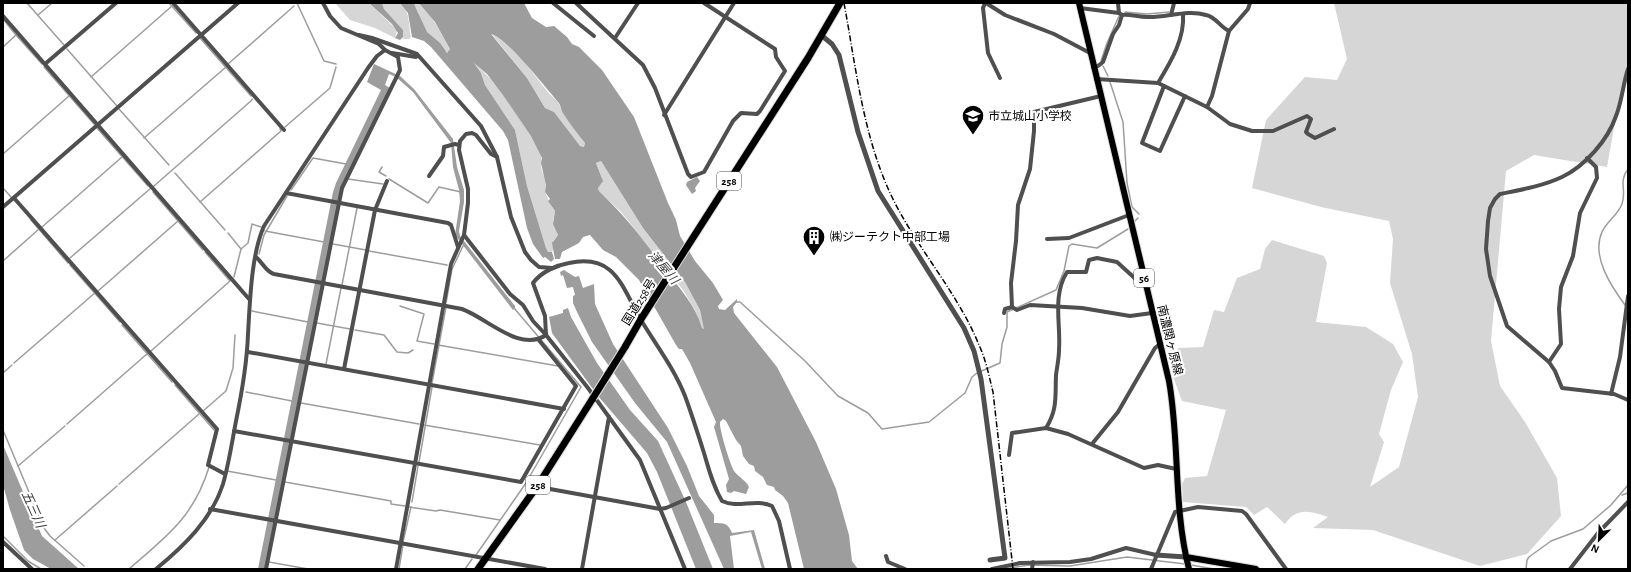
<svg xmlns="http://www.w3.org/2000/svg" width="1631" height="572" font-family="'Alegreya Sans','Noto Sans JP',sans-serif">
	<style>
		.green { fill: #d6d6d6 }
		.water { fill: #9d9d9d; fill-rule: evenodd }
		.lines { fill: none; stroke-linecap: round; stroke-linejoin: round }
		.stream { stroke: #9d9d9d; stroke-width: 1.5 }
		.primary-casing { stroke: #dbdbdb; stroke-width: 8 }
		.trunk-casing { stroke: #dbdbdb; stroke-width: 9 }
		.minor { stroke: #4f4f4f; stroke-width: 4 }
		.tertiary { stroke: #4f4f4f; stroke-width: 5 }
		.primary { stroke: #000; stroke-width: 6 }
		.trunk { stroke: #000; stroke-width: 7 }
		.rail { stroke: #000; stroke-width: 1.5; stroke-dasharray: 6 2 1 2; stroke-linecap: butt }
		.trunk-bridge-casing { stroke: #dbdbdb; stroke-width: 9; stroke-linecap: butt }
		.trunk-bridge { stroke: #000; stroke-width: 7 }
		.labels { text-anchor: middle; stroke-width: 4; stroke-linejoin: round; paint-order: stroke }
		.shield { fill: #fff; stroke: #4c4c4c; stroke-width: 1 }
		.shield-label { font-size: 11px; font-weight: bold; fill: #000 }
		.poi-label { font-size: 12px; fill: #000; stroke: #fff; text-anchor: start }
		.street-label { font-size: 12px; fill: #000; stroke: #fff }
		.water-label { font-size: 13px; font-style: italic; fill: #3e3e3e; stroke: #fff }
	</style>
	<rect width="100%" height="100%" fill="#fff"/>
	<g class="green">
		<path d="M335 3H369L397 30 395 38 375 28 350 20Z"/>
		<path d="M382 3H400C411 12 408 25 411 37L409 39H403V30L384 9Z"/>
		<path d="M412 3C414 3 417 2 419 3 426 5 446 41 450 49L449 52H446C440 44 432 39 426 31 420 22 419 10 412 3Z"/>
		<path d="M1334 3H1628V78L1615 122 1607 167 1534 155 1506 171 1491 341 1500 386 1525 422 1557 478 1561 516 1527 554 1480 566 1373 530 1313 528 1328 517C1310 511 1297 507 1285 524L1267 507 1254 515 1246 507 1183 502 1182 484 1185 478 1207 476 1226 410 1182 401 1171 371 1178 348 1203 347 1214 310 1224 312 1237 278 1260 269 1265 249 1272 240 1324 256 1327 263 1316 322 1366 327 1393 344 1403 362 1391 390 1379 434 1384 442 1370 487 1399 467 1418 397 1412 354 1390 283 1393 239 1389 221 1321 207 1252 188 1266 120 1305 77 1337 80 1347 59Z"/>
		<path d="M491 33C515 46 530 70 547 91 550 95 557 100 559 104 566 118 575 130 585 143L584 147 580 146 574 138 554 112 545 108 527 78Z"/>
		<path d="M474 63C499 84 526 123 540 153 543 159 540 165 542 171 545 178 547 184 545 192 548 199 550 205 555 211L553 221 558 235 553 241 554 248 552 252H548L546 248 527 186 515 130 485 85 481 73Z"/>
		<path d="M601 161 643 228 685 282 700 310 705 329H702L695 310 683 290 621 212 599 191 598 188 602 178 596 163Z"/>
	</g>
	<g class="water">
		<path d="M369 3H382L384 9 403 30V37L400 40 395 38 398 33 392 24Z"/>
		<path d="M400 3 414 4 427 32 440 43 447 53 450 49 435 22 419 3H524L532 18 546 27 554 26 567 37 572 44 579 47 602 70 634 117 668 203 676 220 680 236 695 261 713 283 723 300 718 306 719 309 725 310 737 299V302L733 307 734 313 777 367 816 442 836 489 849 535 852 561 858 569H804L788 503 783 496 775 490 774 487 767 485 763 477 755 471 754 466 749 464 743 456 741 446 736 440 726 421 723 419 720 422C719 429 730 464 734 471 738 477 746 480 749 487L746 494 734 491 731 493 727 492 726 485 729 479 714 427 716 422 690 363 682 349H679L676 345 639 280 616 257 603 250 590 235 583 237 579 243 562 252 560 259H555L552 243 558 235 553 224 555 211 548 201 550 199 545 192 546 185 541 163 542 158 531 136 503 95 487 74 474 63 481 73 485 85 515 130 527 186 546 248 548 252H552L554 259 551 262 545 257 543 258 533 244 527 228 508 140 503 131 431 47 424 41 412 37 408 13ZM491 34C505 36 546 88 558 102 561 105 561 110 563 113 570 124 577 133 585 143L584 147 580 146 574 138 554 112 545 108 527 78ZM601 161 643 228 685 282 700 310 704 329 702 328C695 304 679 288 665 269 645 241 624 215 599 191L598 188 603 181 596 163Z"/>
		<path d="M374 64 400 76 414 89 453 139 457 167 464 190V202L459 231 460 236 515 306V308L513 310 455 235 460 201 459 190 453 167 451 143 413 92 396 77 389 74 385 85 390 88 344 182 265 569H258L333 192 336 183 381 90 367 82Z"/>
		<path d="M697 177 700 181 695 188 696 191 692 194 686 185 687 182Z"/>
		<path d="M564 270 575 277 579 276 583 288 594 284 595 304 613 344 668 428 687 466 699 496 714 515V523C724 523 728 523 732 533L754 530 765 569H762L751 532 730 536 734 569H724L667 442 635 403 592 342 577 312 573 303V296L575 295 573 287 567 288 563 275 561 276 560 272Z"/>
		<path d="M568 308 571 317 597 363 630 410 658 441 686 502 713 569H696L657 472 647 453 598 396 552 333 549 317 563 313V310Z"/>
		<path d="M3 445 42 536 79 569H51L33 559 24 550 10 510 3 485Z"/>
	</g>
	<g class="lines">
		<g class="stream">
			<path d="M27 3 64 45"/>
			<path d="M169 3 196 33"/>
			<path d="M297 3 324 61 336 64"/>
			<path d="M1125 12 1147 14 1169 12"/>
			<path d="M38 15 52 3"/>
			<path d="M3 19 16 35 3 47"/>
			<path d="M16 35 42 64"/>
			<path d="M200 38 251 96"/>
			<path d="M67 49 117 106"/>
			<path d="M1101 61 1107 43 1119 16"/>
			<path d="M228 64 294 6"/>
			<path d="M1103 66 1108 76"/>
			<path d="M44 67 94 124"/>
			<path d="M91 77 172 6"/>
			<path d="M1110 82 1123 122 1127 183 1132 207 1139 214"/>
			<path d="M119 109 169 165"/>
			<path d="M285 127 330 88 336 67"/>
			<path d="M97 128 148 186"/>
			<path d="M144 138 226 67"/>
			<path d="M3 154 69 96"/>
			<path d="M382 167 379 172 386 176"/>
			<path d="M175 173 225 230"/>
			<path d="M348 179 383 184"/>
			<path d="M389 179 428 203 439 187 461 192"/>
			<path d="M154 186 252 100V99"/>
			<path d="M3 188 11 197"/>
			<path d="M291 190 313 158 346 164"/>
			<path d="M153 192 203 250"/>
			<path d="M200 202 281 131 280 129"/>
			<path d="M31 220 68 263"/>
			<path d="M1135 221 1138 218"/>
			<path d="M42 227 122 157"/>
			<path d="M265 231 324 242"/>
			<path d="M228 233 241 249"/>
			<path d="M333 244 366 250"/>
			<path d="M369 251 447 265"/>
			<path d="M259 254 264 235 287 196"/>
			<path d="M70 258 151 188"/>
			<path d="M3 261 39 229"/>
			<path d="M70 265 120 322"/>
			<path d="M234 277 241 249 248 243 252 224 261 227"/>
			<path d="M342 285 357 208"/>
			<path d="M98 291 178 221"/>
			<path d="M736 302H740L805 361 838 396 868 413 882 429 929 422 965 393 972 377 977 373 1000 363 1002 344 1007 327V312L1056 290 1064 271 1069 246 1072 244 1097 248 1128 229"/>
			<path d="M446 303 452 269 463 246"/>
			<path d="M1625 305C1611 286 1591 256 1602 232 1607 221 1618 215 1622 204 1627 190 1618 182 1628 169"/>
			<path d="M400 306 424 314 417 341 434 344"/>
			<path d="M252 311 308 322"/>
			<path d="M317 323 350 329"/>
			<path d="M122 325 172 382"/>
			<path d="M355 330 384 335 397 352 408 353 413 350"/>
			<path d="M438 345 558 366"/>
			<path d="M151 351 230 281 205 252"/>
			<path d="M14 363 96 292"/>
			<path d="M326 364 341 288"/>
			<path d="M3 373 12 365"/>
			<path d="M432 383 446 307"/>
			<path d="M175 385 214 430"/>
			<path d="M246 392 292 401"/>
			<path d="M301 403 419 424"/>
			<path d="M203 411 226 391 233 368 235 335"/>
			<path d="M67 424 148 353"/>
			<path d="M424 425 540 445"/>
			<path d="M3 430 44 528 50 536 84 566"/>
			<path d="M419 462 432 387"/>
			<path d="M18 466 65 426"/>
			<path d="M227 471 276 480"/>
			<path d="M285 482 391 501V504L405 506"/>
			<path d="M119 484 199 414"/>
			<path d="M1622 495 1628 493"/>
			<path d="M412 502 418 466"/>
			<path d="M409 507 436 511 440 510 500 520"/>
			<path d="M3 536 28 561 41 569"/>
			<path d="M55 540 117 486"/>
			<path d="M403 542 411 507"/>
			<path d="M476 555 526 483 581 387 514 308"/>
			<path d="M269 562 308 569"/>
			<path d="M1191 565 1214 569"/>
			<path d="M129 569C166 537 194 517 209 467"/>
			<path d="M399 569 403 545"/>
			<path d="M465 569 472 559"/>
			<path d="M1004 569 1029 565 1070 566 1127 557 1185 564"/>
			<path d="M1526 569 1527 560 1529 557 1551 541 1583 529 1611 505 1628 485"/>
		</g>
		<g class="primary-casing">
			<g id="primary">
				<path d="M1079 3 1169 381C1180 443 1173 507 1189 569"/>
				<path d="M1186 557 1256 569"/>
			</g>
		</g>
		<g class="trunk-casing">
			<g id="trunk">
				<path d="M625 347 641 319 808 58 840 3"/>
				<path d="M478 569 538 485 593 398"/>
			</g>
		</g>
		<g class="minor">
			<path d="M173 3 284 130"/>
			<path d="M553 3 594 36"/>
			<path d="M576 3 643 65 655 88 688 174 691 177 704 172 733 121 741 113 757 114 760 111 785 71 776 57 775 49 704 3"/>
			<path d="M985 3 983 8 988 53 1000 78"/>
			<path d="M986 3 1005 15 1054 34 1090 53"/>
			<path d="M1080 8 1119 13"/>
			<path d="M1122 15C1130 14 1138 17 1147 17 1166 18 1187 9 1206 15 1216 17 1220 27 1229 31"/>
			<path d="M1171 15 1174 3"/>
			<path d="M3 16 249 299"/>
			<path d="M359 35 372 38 417 54 481 126 497 157 511 217 525 252 531 260 539 267 552 268"/>
			<path d="M615 38 638 3"/>
			<path d="M392 53 416 57"/>
			<path d="M45 64 116 3"/>
			<path d="M1093 67 1098 66 1103 62 1113 34 1119 25 1122 15 1119 13 1118 3"/>
			<path d="M1628 69C1623 84 1622 101 1616 116 1608 140 1585 166 1562 177 1543 186 1520 190 1500 194L1495 199 1490 208 1488 221 1486 249 1490 276 1507 326 1549 362 1555 371 1562 388 1614 394 1628 400"/>
			<path d="M1096 79 1158 83 1207 107 1230 124 1252 131H1273L1307 116 1311 119 1306 132 1308 134 1315 138 1334 129"/>
			<path d="M1158 83C1170 63 1185 39 1183 14"/>
			<path d="M1164 86 1142 143 1160 151 1185 96"/>
			<path d="M1207 107 1212 96 1229 31 1248 9 1250 3"/>
			<path d="M664 115 734 3"/>
			<path d="M429 176 443 156 444 147 455 144 459 145"/>
			<path d="M286 193 448 223 451 225 458 247"/>
			<path d="M14 198 217 429 208 465 225 474"/>
			<path d="M3 207 238 3"/>
			<path d="M464 235 510 294 523 305 533 321 546 335 588 388 640 460 685 569"/>
			<path d="M1047 239 1069 238 1129 215"/>
			<path d="M256 257C263 263 266 272 274 274L462 309C487 318 520 353 546 335"/>
			<path d="M1012 307 1011 283 1016 241 1018 205 1030 169 1034 131V112L1101 96"/>
			<path d="M1012 307 1017 310 1030 305 1082 308 1130 316 1152 313"/>
			<path d="M1004 313 1005 309 1012 307"/>
			<path d="M546 335 545 316 533 283C541 272 557 265 569 263 616 253 622 288 641 320 656 345 674 368 685 396 692 415 698 434 704 453 709 470 713 486 722 501 739 509 754 498 772 506L779 521 790 569"/>
			<path d="M248 352 564 409"/>
			<path d="M1549 362 1561 344 1559 309 1561 287 1573 256 1580 213 1597 178 1596 167 1587 158"/>
			<path d="M344 369 375 210 387 181"/>
			<path d="M1611 394 1620 357 1628 296"/>
			<path d="M1046 428C1058 409 1055 395 1056 375 1057 367 1059 358 1059 350 1061 324 1052 296 1067 272H1086L1089 260 1097 258 1117 262 1140 283 1145 285"/>
			<path d="M234 431 521 482 576 386 538 339"/>
			<path d="M1092 444 1118 412 1155 348 1160 344"/>
			<path d="M1009 455 1012 433 1046 428 1068 434 1144 468 1158 465 1176 469"/>
			<path d="M550 489 660 509 666 508 689 498"/>
			<path d="M210 509 545 569"/>
			<path d="M3 542 32 569"/>
			<path d="M886 556 888 562 905 569"/>
			<path d="M156 569C184 546 212 519 223 484 229 463 232 442 236 421 242 392 247 364 248 334 250 302 251 255 264 226L368 68 377 56 385 50"/>
			<path d="M266 569 342 188 400 70 398 57 385 50 379 44 341 28 330 16 323 3"/>
			<path d="M396 569 451 264 464 235 468 203V189L459 150 460 141 466 134 472 133 476 135 491 154 497 157"/>
			<path d="M582 569 609 417"/>
			<path d="M992 569 1020 563 1070 562 1091 559 1126 548 1156 555"/>
			<path d="M1032 569 1033 562"/>
			<path d="M1151 569 1175 512 1198 507 1242 511 1246 514 1286 569"/>
			<path d="M1570 569 1598 533 1628 502"/>
		</g>
		<g class="tertiary">
			<path d="M821 35 832 44 839 55 858 132 878 191 964 328 974 351 981 379 1005 558 990 560"/>
			<path d="M1156 555 1186 557"/>
		</g>
		<use href="#primary" class="primary"/>
		<use href="#trunk" class="trunk"/>
		<path class="rail" d="M844 3C856 67 863 137 892 197 916 247 958 293 979 345 986 360 989 376 993 392L1013 569"/>
		<g class="trunk-bridge-casing">
			<path id="trunk-bridge" d="M593 398 625 347"/>
		</g>
		<use href="#trunk-bridge" class="trunk-bridge"/>
	</g>
	<defs>
		<g id="school-pin" transform="scale(1.15)"><path d="M0 17L-7.5 6A9.5 9.5 0 1 1 7.5 6Z" fill="#000" stroke="#fff"/><path d="M0-5L7-2L0 1L-7-2ZM-4 1L0 2.5L4 1V4Q0 6-4 4Z" fill="#fff"/></g>
		<g id="building-pin" transform="scale(1.15)"><path d="M0 17L-7.5 6A9.5 9.5 0 1 1 7.5 6Z" fill="#000" stroke="#fff"/><path d="M-4-6H4V6H1V3H-1V6H-4ZM-2.5-4.3h1.7v1.8h-1.7ZM.8-4.3h1.7v1.8H.8ZM-2.5-1h1.7V.8h-1.7ZM.8-1h1.7V.8H.8Z" fill="#fff"/></g>
	</defs>
	<g fill-rule="evenodd">
		<use href="#school-pin" x="973" y="116"/>
		<use href="#building-pin" x="814" y="237"/>
	</g>
	<g class="labels">
		<g class="shield">
			<rect x="717" y="172" width="24" height="18" rx="3"/>
			<rect x="1134" y="269" width="20" height="18" rx="3"/>
			<rect x="526" y="476" width="24" height="18" rx="3"/>
		</g>
		<g class="shield-label">
			<text x="729" y="185">258</text>
			<text x="1144" y="282">56</text>
			<text x="538" y="489">258</text>
		</g>
		<g class="poi-label">
			<text x="988" y="120">市立城山小学校</text>
			<text x="830" y="241">㈱ジーテクト中部工場</text>
		</g>
		<g class="street-label">
			<text transform="translate(639 302) rotate(-58)" y="4">国道258号</text>
			<text transform="translate(1170 340) rotate(76)" y="4">南濃関ヶ原線</text>
		</g>
		<g class="water-label">
			<text transform="translate(664 267) rotate(49)" y="5">津屋川</text>
			<text transform="translate(34 509) rotate(66)" y="5">五三川</text>
		</g>
	</g>
	<rect width="1631" height="572" fill="none" stroke="#000000" stroke-width="8"/>
	<g transform="translate(1599 540) rotate(204)" stroke="#ffffff" stroke-width="3" paint-order="stroke">
	<path d="M0-3L7 15L0 10L-7 15Z" fill="#000000"/>
	<text y="-6" font-size="11" font-weight="bold" text-anchor="middle" fill="#000000">N</text>
	</g>
</svg>
